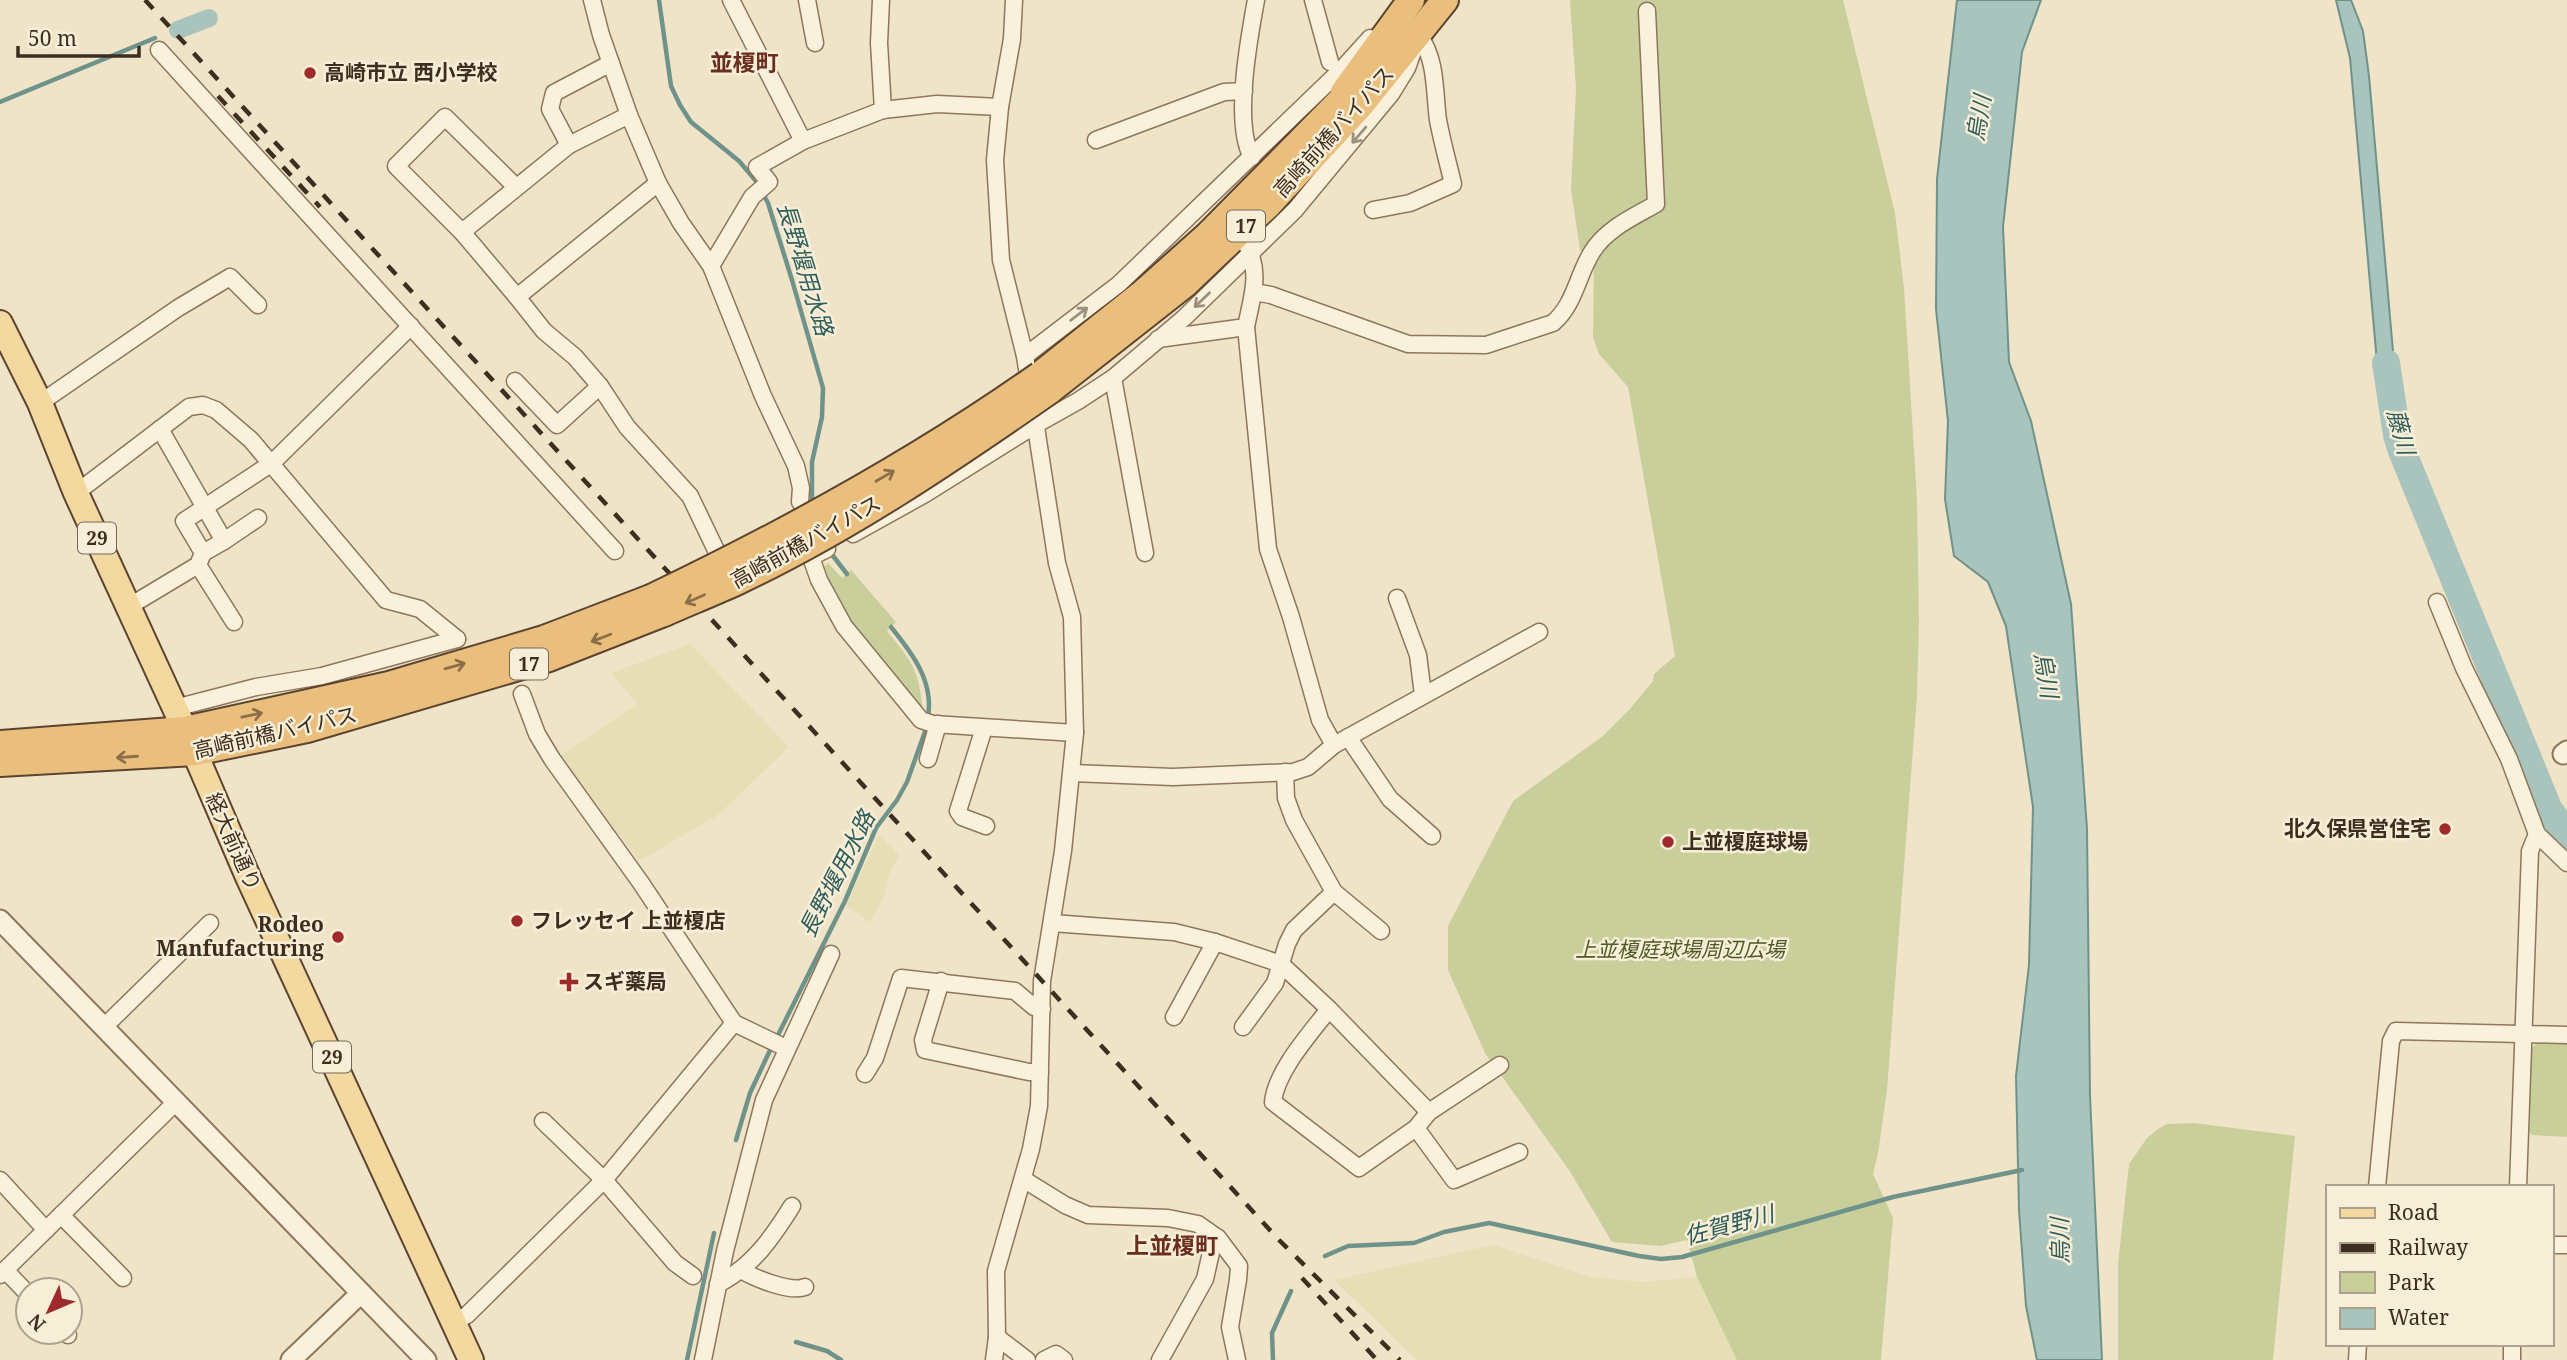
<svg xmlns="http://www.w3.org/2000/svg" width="2567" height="1360" font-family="'Noto Serif','Noto Sans JP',serif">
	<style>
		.farmland { fill: #e6deb5 }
		.green { fill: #c9cf9b }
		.water { fill: #a9c4bc; stroke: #6f938a; stroke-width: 2 }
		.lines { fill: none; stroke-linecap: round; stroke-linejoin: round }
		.stream { stroke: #6f938a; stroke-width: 4.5 }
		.canal { stroke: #a9c4bc; stroke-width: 18 }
		.river { stroke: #a9c4bc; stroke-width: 28 }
		.minor-casing { stroke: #8d765c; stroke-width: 19 }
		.tertiary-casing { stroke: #8d765c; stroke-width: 23 }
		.primary-casing { stroke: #5b4430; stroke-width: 28 }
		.trunk-casing { stroke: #5b4430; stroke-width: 30 }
		.minor { stroke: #faf1dc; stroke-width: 16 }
		.tertiary { stroke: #faf1dc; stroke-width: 19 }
		.primary { stroke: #f3d9a0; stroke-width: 24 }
		.trunk { stroke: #eabe7c; stroke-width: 26 }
		.rail { stroke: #3d2e20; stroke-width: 4.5; stroke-dasharray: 12 12; stroke-linecap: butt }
		.trunk-bridge-casing { stroke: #5b4430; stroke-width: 30; stroke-linecap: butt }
		.trunk-bridge { stroke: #eabe7c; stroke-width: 26 }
		.oneway { stroke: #9c907e }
		.oneway2 { stroke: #8b6f49 }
		.poi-dot { fill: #9e2a2b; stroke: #f7eed8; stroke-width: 2.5 }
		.labels { text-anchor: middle; stroke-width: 5; stroke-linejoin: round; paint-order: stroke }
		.shield { fill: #f7eed8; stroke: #756857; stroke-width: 2 }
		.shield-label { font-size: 19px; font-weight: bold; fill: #3d2e20 }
		.poi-label { font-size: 21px; font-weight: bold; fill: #3d2e20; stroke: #f7eed8; text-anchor: start }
		.street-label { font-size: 21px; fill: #3d2e20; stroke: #f7eed8 }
		.park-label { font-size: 21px; font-style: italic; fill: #4d5a26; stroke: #f7eed8 }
		.neighbourhood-label { font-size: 23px; font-weight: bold; fill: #6b2e1e; stroke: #f7eed8 }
		.water-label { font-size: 23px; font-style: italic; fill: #2f5d5a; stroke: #f7eed8 }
	</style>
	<rect width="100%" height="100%" fill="#f0e4c8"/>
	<g class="farmland">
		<path d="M690 644 789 747 718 815 639 861 560 756 637 704 611 673Z"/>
		<path d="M879 835 899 855 889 874 884 898 870 922 846 905Z"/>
		<path d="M1493 1245 1590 1277 1644 1282 1697 1277 1737 1360H1417L1334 1280Z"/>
	</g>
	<g class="green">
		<path d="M1570 0H1843L1895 213 1904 288 1917 499 1919 621 1917 696 1887 1090 1878 1154 1873 1174 1893 1218 1881 1360H1737L1697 1277 1687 1240 1660 1246 1612 1242 1569 1170 1485 1053 1448 970V926L1513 801 1603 736 1629 710 1653 681 1654 674 1675 656 1628 387 1599 354 1593 337 1594 263 1580 250 1571 189 1576 89Z"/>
		<path d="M828 563 842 578 851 570 896 622 887 631C913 663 919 670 923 712L853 630 820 570Z"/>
		<path d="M2539 1041 2567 1043V1137L2532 1135 2527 1129 2530 1050Z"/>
		<path d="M2194 1123 2295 1136 2273 1360H2118V1264L2129 1164 2147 1138 2158 1129 2167 1124Z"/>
	</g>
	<g class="water">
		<path d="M1957 0H2041L2022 52 2003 227 2009 362 2031 421 2071 604 2087 829 2090 1096 2102 1360H2037L2026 1306 2019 1210 2016 1076 2029 965 2033 807 2006 626 1988 582 1954 556 1945 499 1948 421 1936 309 1937 179Z"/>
		<path d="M2336 0H2351L2363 31 2369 76 2396 386 2391 399 2377 362 2350 58Z"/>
	</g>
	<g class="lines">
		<g class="stream">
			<path d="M659 0 671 86 680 105 691 122 739 161 756 181 768 203 792 280 823 388 822 417 812 462V505"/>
			<path d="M0 102 155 38"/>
			<path d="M830 552 847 574"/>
			<path d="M891 627C912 653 934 681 928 717"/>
			<path d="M776 1039 845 901 876 828 897 800 907 782 927 726"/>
			<path d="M736 1140 750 1093 772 1046"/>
			<path d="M1325 1256 1348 1246 1414 1243 1444 1232 1489 1223 1639 1256 1661 1259 1682 1257 1893 1197 2022 1170"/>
			<path d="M796 1342 827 1351 841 1360"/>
			<path d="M687 1360 714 1233"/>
			<path d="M1273 1360 1272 1333 1291 1291"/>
		</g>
		<path class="canal" d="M178 30 209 18"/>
		<path class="river" d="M2386 363 2397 435 2402 451 2548 808 2567 835"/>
		<g class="minor-casing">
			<g id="minor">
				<path d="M592 0 601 35 629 115 658 183 681 223 711 266 763 396 796 466 801 488 800 502"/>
				<path d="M731 0 803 141"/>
				<path d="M807 0 815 43"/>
				<path d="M881 0 879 43 883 110"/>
				<path d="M1313 0 1330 62"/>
				<path d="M159 50 615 551"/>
				<path d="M1096 140 1224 92 1244 91"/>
				<path d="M569 145 550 109 554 93 611 63"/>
				<path d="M1252 157C1233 124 1249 38 1256 0"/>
				<path d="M516 187 445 117 396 166 462 232 517 297 544 331 575 357 600 386 627 427 690 496 725 569"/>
				<path d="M1373 210 1410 203 1453 184C1448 163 1442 141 1438 120 1434 90 1437 61 1419 35"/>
				<path d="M462 232 569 145 629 115"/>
				<path d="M711 266 752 197 769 182 757 167 803 141 883 110 937 104 1000 107"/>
				<path d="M1254 292 1271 295 1408 344 1486 345 1553 323C1575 304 1577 276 1592 252 1606 229 1633 217 1656 204L1647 11"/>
				<path d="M517 297 658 183"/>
				<path d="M1246 327 1268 549 1291 617 1320 720 1334 745"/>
				<path d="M1158 339 1246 327C1252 296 1261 275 1247 245"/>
				<path d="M1025 356 1119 284 1342 69 1370 38"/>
				<path d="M1113 378 1145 553"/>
				<path d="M515 381 557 425 600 386"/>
				<path d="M40 403 178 308 230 277 258 305"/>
				<path d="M160 429 224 541 203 553"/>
				<path d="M76 493 189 407 203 405 216 410 251 440 386 600 420 609 457 639"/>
				<path d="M853 534 925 494 1037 424 1078 401 1113 378 1184 318 1295 210 1391 94 1407 68 1414 48"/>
				<path d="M224 541 258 518"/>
				<path d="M827 549 811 557 819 580 844 626 921 720 933 724 1075 733"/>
				<path d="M198 565 234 622"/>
				<path d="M1397 598 1418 655 1423 695"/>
				<path d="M2437 602 2464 668 2509 759 2537 834 2567 863"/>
				<path d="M128 607 198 565 203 553 184 521 272 463 411 326"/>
				<path d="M522 694 537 734 552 759 641 883 734 1023 786 1048"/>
				<path d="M175 708 256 687 322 676 457 639"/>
				<path d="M984 728 958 811 962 817 986 826"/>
				<path d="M1348 737 1390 799 1432 836"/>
				<path d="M928 759 938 724"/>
				<path d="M1285 772 1286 798 1294 820 1334 892 1381 931"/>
				<path d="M1072 773 1173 777 1293 772 1308 767 1334 745 1539 632"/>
				<path d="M1052 923 1174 932 1215 942 1281 964 1329 1009 1429 1112"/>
				<path d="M941 981 923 1040 925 1050 1029 1072H1040"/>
				<path d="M1329 1009C1310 1034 1276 1071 1273 1102L1359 1168 1416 1128 1429 1112 1500 1065"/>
				<path d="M1174 1017 1215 942"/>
				<path d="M1243 1027 1275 983 1287 944 1294 930 1334 892"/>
				<path d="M103 1028 210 923"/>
				<path d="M865 1074 875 1058 901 978 1015 991 1034 1007 1042 1009"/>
				<path d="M543 1121 604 1180 675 1263 693 1276"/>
				<path d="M1416 1128 1454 1180 1519 1152"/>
				<path d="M1023 1179 1065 1205 1088 1215 1168 1218 1198 1224 1218 1238 1239 1266 1238 1280 1230 1327 1237 1360"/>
				<path d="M0 1180 46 1230"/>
				<path d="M2377 1187 2391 1041 2396 1031 2567 1035"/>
				<path d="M2518 1187 2530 851 2537 834"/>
				<path d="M61 1215 123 1278"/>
				<path d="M2551 1245H2567"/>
				<path d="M5 1270 28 1294"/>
				<path d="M741 1270C754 1278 791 1293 805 1287"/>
				<path d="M0 1275 175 1103"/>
				<path d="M718 1284C752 1267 772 1238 792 1206"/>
				<path d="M454 1322 467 1315 604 1180 734 1023"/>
				<path d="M65 1332 68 1335"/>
				<path d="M997 1337 1027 1360"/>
				<path d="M703 1360 725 1251 764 1100 831 954"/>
				<path d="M994 1360 997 1337 996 1271 1031 1149 1039 1106 1042 981 1063 851 1075 733 1072 617 1057 563 1025 356 1001 260 995 160 1000 107 1012 39 1014 0"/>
				<path d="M1044 1360 1056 1354 1064 1360"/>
				<path d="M1160 1360 1205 1279 1212 1248 1218 1238"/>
				<path d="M2357 1360 2358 1344"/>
				<path d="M2512 1360V1344"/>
			</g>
		</g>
		<g class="tertiary-casing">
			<g id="tertiary">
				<path d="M2563 754 2567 751"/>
				<path d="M0 920 426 1360"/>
				<path d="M291 1360 361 1293"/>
			</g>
		</g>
		<g class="primary-casing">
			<path id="primary" d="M0 323 40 403 76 493 185 730 248 877 471 1360"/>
		</g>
		<g class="trunk-casing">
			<g id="trunk">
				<path d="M1344 92 1411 0"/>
				<path d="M1040 375 1143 293 1208 235 1359 82"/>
				<path d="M1049 391 1185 284 1269 204 1358 108 1445 0"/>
				<path d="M0 744 185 730 299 705 389 685 544 639 651 598"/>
				<path d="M0 763 195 752 307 729 549 658 664 613"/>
			</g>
		</g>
		<use href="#minor" class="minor"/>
		<use href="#tertiary" class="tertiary"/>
		<use href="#primary" class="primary"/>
		<use href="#trunk" class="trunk"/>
		<g class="rail">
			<path d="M145 0 1279 1240 1400 1360"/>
			<path d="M218 96 320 207"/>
			<path d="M1302 1278 1377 1360"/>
		</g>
		<g class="trunk-bridge-casing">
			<g id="trunk-bridge">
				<path d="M651 598C787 533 917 462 1040 375"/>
				<path d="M664 613C689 602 714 592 738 581 848 529 950 460 1049 391"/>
			</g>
		</g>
		<use href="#trunk-bridge" class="trunk-bridge"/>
	</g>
	<defs><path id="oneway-shaft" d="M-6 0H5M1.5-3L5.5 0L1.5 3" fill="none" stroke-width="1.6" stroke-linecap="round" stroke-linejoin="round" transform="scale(1.75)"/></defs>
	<g class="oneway">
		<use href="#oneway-shaft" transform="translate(1359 135) rotate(131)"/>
		<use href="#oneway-shaft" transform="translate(1202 300) rotate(136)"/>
		<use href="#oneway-shaft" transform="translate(1079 314) rotate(-37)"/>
	</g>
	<g class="oneway2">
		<use href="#oneway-shaft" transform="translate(885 476) rotate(-30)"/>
		<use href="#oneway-shaft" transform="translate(695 599) rotate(156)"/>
		<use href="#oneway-shaft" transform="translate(601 638) rotate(159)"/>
		<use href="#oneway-shaft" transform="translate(455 666) rotate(-16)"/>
		<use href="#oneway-shaft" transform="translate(252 715) rotate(-12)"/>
		<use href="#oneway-shaft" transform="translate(127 757) rotate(176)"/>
	</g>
	<g class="poi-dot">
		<circle cx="310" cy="73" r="7"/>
		<circle cx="2445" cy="829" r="7"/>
		<circle cx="1668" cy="842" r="7"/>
		<circle cx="517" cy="921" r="7"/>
		<circle cx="338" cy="937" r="7"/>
		<path d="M565.5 971.5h7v7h7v7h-7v7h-7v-7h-7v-7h7z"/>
	</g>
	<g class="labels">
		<g class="shield">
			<rect x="1227" y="210.5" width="38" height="31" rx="5"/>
			<rect x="78" y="522.5" width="38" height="31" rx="5"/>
			<rect x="510" y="648.5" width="38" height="31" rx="5"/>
			<rect x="313" y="1041.5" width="38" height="31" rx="5"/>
		</g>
		<g class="shield-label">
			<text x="1246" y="233">17</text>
			<text x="97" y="545">29</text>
			<text x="529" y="671">17</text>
			<text x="332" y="1064">29</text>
		</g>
		<g class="poi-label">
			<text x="324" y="80">高崎市立 西小学校</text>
			<text x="2431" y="836" text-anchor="end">北久保県営住宅</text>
			<text x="1682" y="849">上並榎庭球場</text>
			<text x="531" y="928">フレッセイ 上並榎店</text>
			<text x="324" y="932" text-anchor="end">Rodeo<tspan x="324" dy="24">Manfufacturing</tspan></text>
			<text x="583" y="989">スギ薬局</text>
		</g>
		<g class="street-label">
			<text transform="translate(1334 132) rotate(-48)" y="7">高崎前橋バイパス</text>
			<text transform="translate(806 542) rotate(-29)" y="7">高崎前橋バイパス</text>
			<text transform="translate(275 733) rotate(-13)" y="7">高崎前橋バイパス</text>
			<text transform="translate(233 842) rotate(66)" y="7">経大前通り</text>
		</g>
		<g class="park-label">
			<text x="1680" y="957">上並榎庭球場周辺広場</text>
		</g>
		<g class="neighbourhood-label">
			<text x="744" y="71">並榎町</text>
			<text x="1172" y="1254">上並榎町</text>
		</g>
		<g class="water-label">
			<text transform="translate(1979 118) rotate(-81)" y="8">烏川</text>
			<text transform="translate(805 269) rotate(73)" y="8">長野堰用水路</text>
			<text transform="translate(2401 432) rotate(75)" y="8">藤川</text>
			<text transform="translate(2046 675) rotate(80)" y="8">烏川</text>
			<text transform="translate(837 874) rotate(-63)" y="8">長野堰用水路</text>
			<text transform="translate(1729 1225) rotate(-15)" y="8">佐賀野川</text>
			<text transform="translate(2060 1241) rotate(-91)" y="8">烏川</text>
		</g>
	</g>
	<rect x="2326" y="1185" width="228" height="161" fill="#f7eed8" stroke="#ada18e" stroke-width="2"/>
	<rect x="2340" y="1208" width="35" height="10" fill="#f3d9a0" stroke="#ada18e" stroke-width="2"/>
	<text x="2388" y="1220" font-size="21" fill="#3d2e20">Road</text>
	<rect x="2340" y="1243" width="35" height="10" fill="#3d2e20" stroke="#ada18e" stroke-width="2"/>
	<text x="2388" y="1255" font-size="21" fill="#3d2e20">Railway</text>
	<rect x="2340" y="1272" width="35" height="21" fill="#c9cf9b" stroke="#ada18e" stroke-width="2"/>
	<text x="2388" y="1290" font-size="21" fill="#3d2e20">Park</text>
	<rect x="2340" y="1308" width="35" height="21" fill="#a9c4bc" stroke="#ada18e" stroke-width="2"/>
	<text x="2388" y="1325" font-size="21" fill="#3d2e20">Water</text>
	<g transform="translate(49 1311) rotate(226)"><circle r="33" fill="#f7eed8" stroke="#ada18e" stroke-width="2"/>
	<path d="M0-5L12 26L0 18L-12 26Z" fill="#9e2a2b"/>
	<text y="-10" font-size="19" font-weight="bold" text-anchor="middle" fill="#3d2e20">N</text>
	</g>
	<path d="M18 46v10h121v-10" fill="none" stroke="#3d2e20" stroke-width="3.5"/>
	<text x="28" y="46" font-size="21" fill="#3d2e20" stroke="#f7eed8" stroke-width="5" paint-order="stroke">50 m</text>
</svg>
